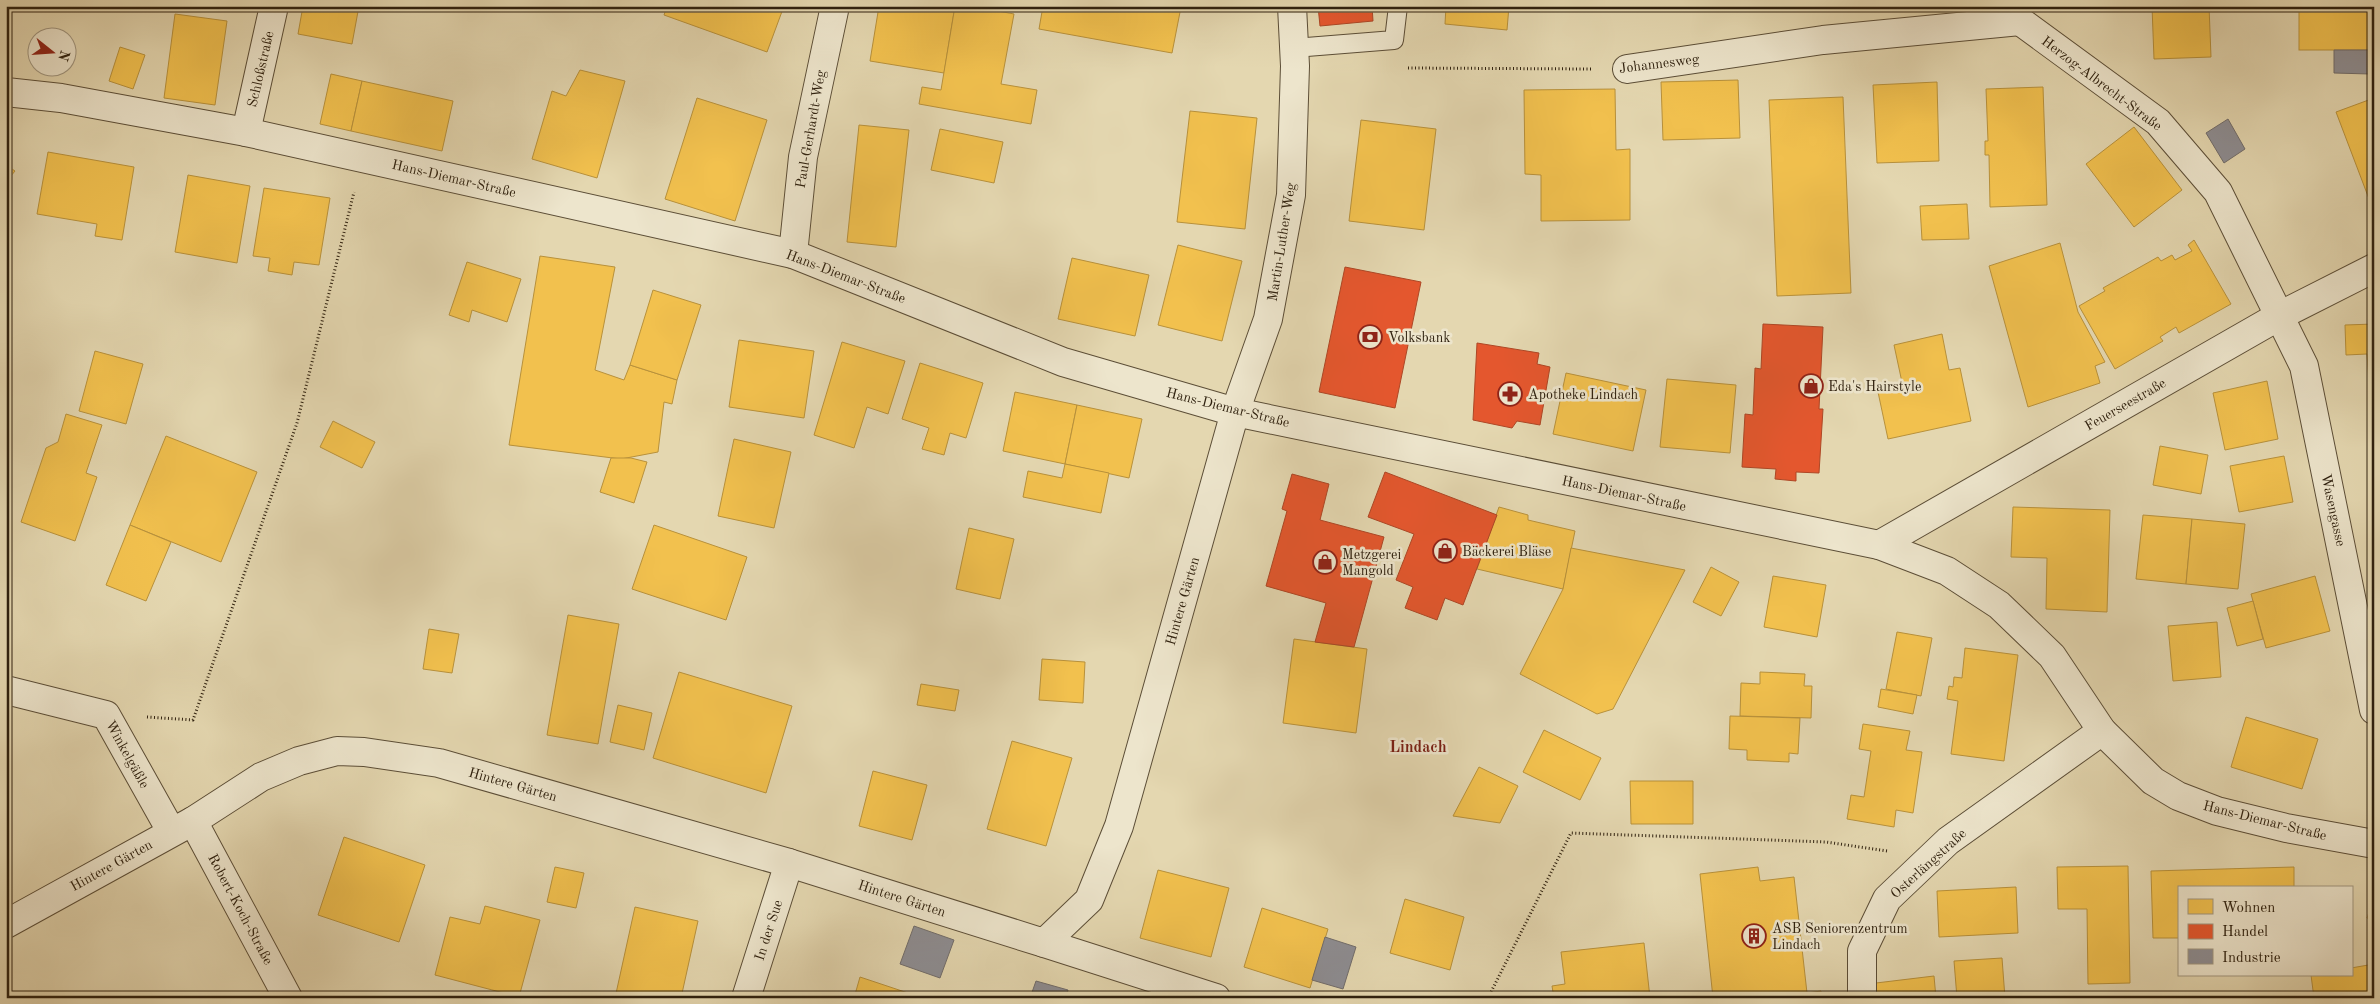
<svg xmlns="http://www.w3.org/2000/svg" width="2380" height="1004" font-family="'Old Standard TT',serif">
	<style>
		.homes { fill: #f2c14e; stroke: #b8913b }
		.shops { fill: #e4572e; stroke: #ae4725 }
		.industry { fill: #8d8d92; stroke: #716d6b }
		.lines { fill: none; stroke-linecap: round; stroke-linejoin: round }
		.lane-casing { stroke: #5c4e37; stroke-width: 20 }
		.street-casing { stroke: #5c4e37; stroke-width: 30 }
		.path { stroke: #2f210f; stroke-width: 3; stroke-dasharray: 1 2.5; stroke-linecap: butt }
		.lane { stroke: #ede5cc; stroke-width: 18 }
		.street { stroke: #ede5cc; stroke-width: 28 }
		.labels { text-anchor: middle; stroke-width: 5; stroke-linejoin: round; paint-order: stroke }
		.street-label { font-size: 14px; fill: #2f210f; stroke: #ede5cc }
		.poi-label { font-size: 14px; fill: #2f210f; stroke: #ede5cc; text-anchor: start }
		.quarter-label { font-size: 16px; font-weight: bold; fill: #7a1f14; stroke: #ede5cc }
	</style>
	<rect width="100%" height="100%" fill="#e4d7b0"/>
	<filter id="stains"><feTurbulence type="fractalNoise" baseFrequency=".004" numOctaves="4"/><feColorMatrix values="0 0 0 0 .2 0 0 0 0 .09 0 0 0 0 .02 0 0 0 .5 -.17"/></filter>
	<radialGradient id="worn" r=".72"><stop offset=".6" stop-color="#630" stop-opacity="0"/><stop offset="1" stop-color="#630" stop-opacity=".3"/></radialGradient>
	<g class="homes">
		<path d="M303 6H359L352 44 298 34Z"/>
		<path d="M667 6H784L767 52 664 15Z"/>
		<path d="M879 6H955L944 73 870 61Z"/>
		<path d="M955 6H972L1014 14 1001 84 1037 90 1031 124 919 104 922 87 941 90Z"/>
		<path d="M1043 6H1174L1181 7 1172 53 1039 29Z"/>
		<path d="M1446 6H1509L1507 30 1445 24Z"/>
		<path d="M1836 6H1913V7L1836 11Z"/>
		<path d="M2152 6H2209L2211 57 2154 59Z"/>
		<rect x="2299" y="6" width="71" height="44"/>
		<path d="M175 14 227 21 215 105 164 98Z"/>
		<path d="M120 47 145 55 133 89 109 81Z"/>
		<path d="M580 70 625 81 597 178 532 159 552 91 566 96Z"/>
		<path d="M331 74 362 81 351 131 320 124Z"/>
		<path d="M1738 80 1740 138 1663 140 1661 82Z"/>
		<path d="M362 81 453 101 442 151 351 131Z"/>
		<path d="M1937 82 1939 161 1877 163 1873 85Z"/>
		<path d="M2043 87 2047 205 1990 207 1989 155H1985V141H1988L1986 89Z"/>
		<path d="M1615 89 1616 150 1630 149V220L1541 221V175L1525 174 1524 90Z"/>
		<path d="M1843 97 1851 293 1777 296 1769 100Z"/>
		<path d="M697 98 767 120 735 221 665 199Z"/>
		<path d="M2374 98V212L2336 112Z"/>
		<path d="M1190 111 1257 118 1245 229 1177 222Z"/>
		<path d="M1361 120 1436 129 1424 230 1349 221Z"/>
		<path d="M859 125 909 130 896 247 847 242Z"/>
		<path d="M2134 127 2182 190 2134 227 2086 164Z"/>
		<path d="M940 129 1003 142 994 183 931 170Z"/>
		<path d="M48 152 134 167 122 240 95 236 97 224 37 214Z"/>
		<path d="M6 165 15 171 6 182Z"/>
		<path d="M188 175 250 186 237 263 175 252Z"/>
		<path d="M264 188 330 198 319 265 294 262 292 275 268 271 270 258 253 256Z"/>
		<path d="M1967 204 1969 239 1922 240 1920 206Z"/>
		<path d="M2194 240 2231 304 2179 333 2176 327 2160 337 2163 341 2115 369 2079 306 2105 291 2103 288 2158 257 2161 261 2172 255 2175 260 2192 251 2188 245Z"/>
		<path d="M2060 243 2078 312 2105 362 2095 366 2100 383 2028 407 1989 266Z"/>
		<path d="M1178 245 1242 261 1222 341 1158 325Z"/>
		<path d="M540 256 615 267 595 370 624 380 630 365 677 380 672 404 664 402 658 452 621 459 509 445Z"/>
		<path d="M1072 258 1149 275 1135 336 1058 319Z"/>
		<path d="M467 262 521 279 507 322 472 310 469 322 449 315Z"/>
		<path d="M653 290 701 305 677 380 630 365Z"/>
		<path d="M2374 324V412H2371L2367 354 2346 355 2345 325Z"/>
		<path d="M1942 334 1949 370 1960 368 1971 421 1888 439 1878 392 1903 387 1894 345Z"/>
		<path d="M739 340 814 351 804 418 729 407Z"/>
		<path d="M842 342 905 361 888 414 867 407 854 448 814 435Z"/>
		<path d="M95 351 143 364 126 424 79 411Z"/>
		<path d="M920 363 983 383 966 438 950 433 944 455 922 449 929 428 902 419Z"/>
		<path d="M1566 373 1646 390 1633 451 1553 434Z"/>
		<path d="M1667 379 1736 385 1730 453 1660 447Z"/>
		<path d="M2267 381 2278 439 2225 450 2213 393Z"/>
		<path d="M1015 392 1077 405 1065 464 1003 451Z"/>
		<path d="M1077 405 1142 419 1129 478 1065 464Z"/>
		<path d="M2371 412H2374V472Z"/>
		<path d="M66 414 102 425 86 473 97 477 75 541 21 522 46 448 58 442Z"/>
		<path d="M333 421 375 442 362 468 320 447Z"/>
		<path d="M166 436 257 472 221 562 130 525Z"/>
		<path d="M734 439 791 452 774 528 718 516Z"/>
		<path d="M2160 446 2208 455 2201 494 2153 485Z"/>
		<path d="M2284 456 2293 502 2239 512 2230 466Z"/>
		<path d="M611 458H631L647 462 634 503 600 492Z"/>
		<path d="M1065 464 1109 473 1101 513 1023 497 1028 471 1062 478Z"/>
		<path d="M1499 507 1528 515V520L1575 531 1563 589 1477 569Z"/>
		<path d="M2013 507 2110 510 2107 612 2046 609 2047 558 2011 557Z"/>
		<path d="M2143 515 2192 519 2186 584 2136 579Z"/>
		<path d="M2192 519 2245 524 2238 589 2186 584Z"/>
		<path d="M130 525 171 542 146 601 106 585Z"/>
		<path d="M654 525 747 557 726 620 632 589Z"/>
		<path d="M969 528 1014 539 1000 599 956 589Z"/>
		<path d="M1571 548 1685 570 1613 709 1597 714 1520 674 1563 589Z"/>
		<path d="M1711 567 1739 582 1721 616 1693 602Z"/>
		<path d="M1773 576 1826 585 1817 637 1764 627Z"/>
		<path d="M2315 576 2330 631 2266 648 2251 594Z"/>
		<path d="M2253 601 2263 639 2237 646 2227 608Z"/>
		<path d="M568 615 619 624 598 744 547 735Z"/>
		<path d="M2217 622 2221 677 2173 681 2168 626Z"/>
		<path d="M429 629 459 634 452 673 423 669Z"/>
		<path d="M1897 632 1932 638 1921 696 1886 689Z"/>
		<path d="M1294 639 1367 649 1356 733 1283 723Z"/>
		<path d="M1965 648 2018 655 2004 761 1951 754 1958 701 1947 699 1949 686 1953 687 1954 677 1962 678Z"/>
		<path d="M1042 659 1085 662 1083 703 1039 700Z"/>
		<path d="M679 672 792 706 766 793 653 758Z"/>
		<path d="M1760 672 1805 674 1804 686H1812L1811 718 1740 716 1741 683 1760 684Z"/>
		<path d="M921 684 959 690 955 711 917 705Z"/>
		<path d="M1881 689 1917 695 1913 714 1878 707Z"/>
		<path d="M618 705 652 713 644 750 610 742Z"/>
		<path d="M1730 716 1800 718 1798 754 1789 753V762L1747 760V750L1729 749Z"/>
		<path d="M2246 717 2318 739 2302 789 2231 767Z"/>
		<path d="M1863 724 1910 731 1906 750 1922 752 1913 813 1896 810 1894 827 1847 819 1851 795 1864 797 1871 751 1859 749Z"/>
		<path d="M1544 730 1601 758 1580 800 1523 772Z"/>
		<path d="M1012 741 1072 758 1046 846 987 829Z"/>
		<path d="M1479 767 1518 786 1500 823 1453 816Z"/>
		<path d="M873 771 927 785 912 840 859 826Z"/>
		<path d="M1630 781H1693V824H1631Z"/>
		<path d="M344 837 425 865 399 942 318 915Z"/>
		<path d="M2128 866 2130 983 2088 984 2087 909H2058L2057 867Z"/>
		<path d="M555 867 584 873 576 908 547 902Z"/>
		<path d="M1758 867 1760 881 1794 877 1807 993 1821 991V998H1713L1700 874Z"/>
		<path d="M2294 867V888H2179V938H2153L2151 871Z"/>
		<path d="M1158 870 1229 888 1211 957 1140 938Z"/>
		<path d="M2016 887 2018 933 1939 937 1937 891Z"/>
		<path d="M2374 897V920L2367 918Z"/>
		<path d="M1405 899 1464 917 1450 970 1390 953Z"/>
		<path d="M485 906 540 920 519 997 435 975 450 917 480 924Z"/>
		<path d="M635 907 698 921 681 998H615Z"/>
		<path d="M1262 908 1328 929 1310 988 1244 967Z"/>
		<path d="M1644 943 1650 998H1554L1552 986 1565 984 1561 952Z"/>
		<path d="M2002 958 2005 998H1957L1954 961Z"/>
		<path d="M2374 964V998H2314L2311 975H2351V968Z"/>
		<path d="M1934 976 1936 998H1877L1876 983Z"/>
		<path d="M860 977 920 997V998H854Z"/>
	</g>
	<g class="shops">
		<path d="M1318 6H1372L1373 21 1320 26Z"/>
		<path d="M1345 267 1421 282 1395 408 1319 392Z"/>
		<path d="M1763 324 1823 327 1819 409H1823L1819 473 1796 472V481L1775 479 1776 469 1742 467 1745 414 1753 415 1755 368 1761 369Z"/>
		<path d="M1477 343 1539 353 1537 364 1550 367 1540 425 1517 421 1512 428 1473 420Z"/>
		<path d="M1385 472 1497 515 1463 605 1445 598 1437 620 1405 608 1413 587 1396 580 1414 534 1368 517Z"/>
		<path d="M1292 474 1329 484 1320 520 1384 537 1354 647 1315 642 1326 603 1266 586 1287 511 1282 509Z"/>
	</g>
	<g class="industry">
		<path d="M2334 50H2370V74L2334 73Z"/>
		<path d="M2228 119 2245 149 2224 163 2206 133Z"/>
		<path d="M914 926 954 940 940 978 900 964Z"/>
		<path d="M1325 937 1356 947 1343 989 1312 980Z"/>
		<path d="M1036 981 1068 990 1066 998H1030Z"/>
	</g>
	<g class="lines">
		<g class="lane-casing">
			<path id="lane" d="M1294 48 1394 40 1398 6"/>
		</g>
		<g class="street-casing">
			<g id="street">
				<path d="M2014 6 2020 21 2158 122 2218 192 2304 366 2374 710"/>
				<path d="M1627 69 1823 40 2020 21"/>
				<path d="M6 92 61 98 246 132 793 254 1063 362 1235 412 1879 545 1947 571 1999 605 2052 656 2102 731 2153 781 2178 796 2217 811 2286 828 2374 844"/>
				<path d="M246 132 274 6"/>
				<path d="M793 254 803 157 835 6"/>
				<path d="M1879 545 2281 315 2374 268"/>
				<path d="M6 690 106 715 171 831"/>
				<path d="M193 821 288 998"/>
				<path d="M6 924 193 821 261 777 299 761 337 751 364 752 439 763 789 863 1044 943 1089 900 1119 826 1235 412 1268 319 1291 195 1295 66 1292 6"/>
				<path d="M1044 943 1216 998"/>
				<path d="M746 998 789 863"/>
				<path d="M1862 998V951L1887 899 1948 841 2102 731"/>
			</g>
		</g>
		<g class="path">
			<path d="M1408 68 1591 69"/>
			<path d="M147 717 193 720 297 423 354 192"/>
			<path d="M1488 998 1571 833 1826 842 1887 851"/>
		</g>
		<use href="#lane" class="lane"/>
		<use href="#street" class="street"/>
	</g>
	<defs>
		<g id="bank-ring" transform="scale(1.25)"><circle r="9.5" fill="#ede5cc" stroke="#8f2418" stroke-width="1.5"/><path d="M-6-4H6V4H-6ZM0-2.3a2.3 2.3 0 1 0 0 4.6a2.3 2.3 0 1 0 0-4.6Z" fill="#8f2418"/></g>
		<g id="shop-ring" transform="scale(1.25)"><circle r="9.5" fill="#ede5cc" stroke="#8f2418" stroke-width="1.5"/><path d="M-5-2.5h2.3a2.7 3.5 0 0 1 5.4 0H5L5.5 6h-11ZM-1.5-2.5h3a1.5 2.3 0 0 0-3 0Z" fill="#8f2418"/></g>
		<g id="pharmacy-ring" transform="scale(1.25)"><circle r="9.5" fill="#ede5cc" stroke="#8f2418" stroke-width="1.5"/><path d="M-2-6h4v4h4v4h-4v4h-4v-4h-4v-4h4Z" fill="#8f2418"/></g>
		<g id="building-ring" transform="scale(1.25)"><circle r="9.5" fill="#ede5cc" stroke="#8f2418" stroke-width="1.5"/><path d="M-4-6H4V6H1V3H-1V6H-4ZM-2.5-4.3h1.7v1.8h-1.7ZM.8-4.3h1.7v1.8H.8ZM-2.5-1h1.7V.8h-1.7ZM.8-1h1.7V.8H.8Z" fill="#8f2418"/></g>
	</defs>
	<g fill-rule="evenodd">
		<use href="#bank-ring" x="1370" y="337"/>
		<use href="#shop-ring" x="1811" y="386"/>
		<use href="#pharmacy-ring" x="1510" y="394"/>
		<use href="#shop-ring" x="1445" y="551"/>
		<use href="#shop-ring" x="1325" y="562"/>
		<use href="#building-ring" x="1754" y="936"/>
	</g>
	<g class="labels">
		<g class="street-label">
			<text transform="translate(1659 63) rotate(-7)" y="5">Johannesweg</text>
			<text transform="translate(260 69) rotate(-77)" y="5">Schloßstraße</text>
			<text transform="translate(2102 83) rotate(37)" y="5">Herzog-Albrecht-Straße</text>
			<text transform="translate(810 129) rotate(-80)" y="5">Paul-Gerhardt-Weg</text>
			<text transform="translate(454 178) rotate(13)" y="5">Hans-Diemar-Straße</text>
			<text transform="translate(1281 242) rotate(-81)" y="5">Martin-Luther-Weg</text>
			<text transform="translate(846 276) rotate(21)" y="5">Hans-Diemar-Straße</text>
			<text transform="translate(2125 404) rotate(-30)" y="5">Feuerseestraße</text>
			<text transform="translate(1228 407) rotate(14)" y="5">Hans-Diemar-Straße</text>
			<text transform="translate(1624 493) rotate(12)" y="5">Hans-Diemar-Straße</text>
			<text transform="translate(2334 510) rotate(78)" y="5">Wasengasse</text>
			<text transform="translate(1182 601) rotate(-74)" y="5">Hintere Gärten</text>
			<text transform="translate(128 754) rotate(61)" y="5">Winkelgäßle</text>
			<text transform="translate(513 784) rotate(16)" y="5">Hintere Gärten</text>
			<text transform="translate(2265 820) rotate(14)" y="5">Hans-Diemar-Straße</text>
			<text transform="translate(1928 863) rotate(-42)" y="5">Osterlängstraße</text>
			<text transform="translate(111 865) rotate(-29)" y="5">Hintere Gärten</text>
			<text transform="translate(902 898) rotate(18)" y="5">Hintere Gärten</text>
			<text transform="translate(241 909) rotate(62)" y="5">Robert-Koch-Straße</text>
			<text transform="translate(768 930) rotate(-72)" y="5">In der Sue</text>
		</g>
		<g class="poi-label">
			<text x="1388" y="342">Volksbank</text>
			<text x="1828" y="391">Eda's Hairstyle</text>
			<text x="1528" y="399">Apotheke Lindach</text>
			<text x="1462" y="556">Bäckerei Bläse</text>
			<text x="1342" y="559">Metzgerei<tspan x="1342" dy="16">Mangold</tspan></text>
			<text x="1772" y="933">ASB Seniorenzentrum<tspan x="1772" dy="16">Lindach</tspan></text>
		</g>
		<g class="quarter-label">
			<text x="1418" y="752">Lindach</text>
		</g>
	</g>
	<rect width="2380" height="1004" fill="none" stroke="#e4d7b0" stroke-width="25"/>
	<rect x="8" y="8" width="2365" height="989" fill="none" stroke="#2f210f" stroke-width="2.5"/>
	<rect x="12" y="12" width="2355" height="979" fill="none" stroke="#2f210f"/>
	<rect x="2178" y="886" width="175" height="90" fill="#ede5cc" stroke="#a19780"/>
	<rect x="2188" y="899" width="25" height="15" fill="#f2c14e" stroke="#a19780"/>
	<text x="2222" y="912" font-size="15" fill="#2f210f">Wohnen</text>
	<rect x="2188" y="924" width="25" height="15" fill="#e4572e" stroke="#a19780"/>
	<text x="2222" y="936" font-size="15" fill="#2f210f">Handel</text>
	<rect x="2188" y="949" width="25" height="15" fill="#8d8d92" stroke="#a19780"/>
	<text x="2222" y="962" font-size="15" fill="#2f210f">Industrie</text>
	<g transform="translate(52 52) rotate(107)"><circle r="24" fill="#ede5cc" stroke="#a19780"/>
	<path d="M0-4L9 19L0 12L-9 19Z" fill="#8f2418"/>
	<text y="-8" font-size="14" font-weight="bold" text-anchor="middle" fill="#2f210f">N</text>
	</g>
	<rect width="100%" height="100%" filter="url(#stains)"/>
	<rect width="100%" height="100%" fill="url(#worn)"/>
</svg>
